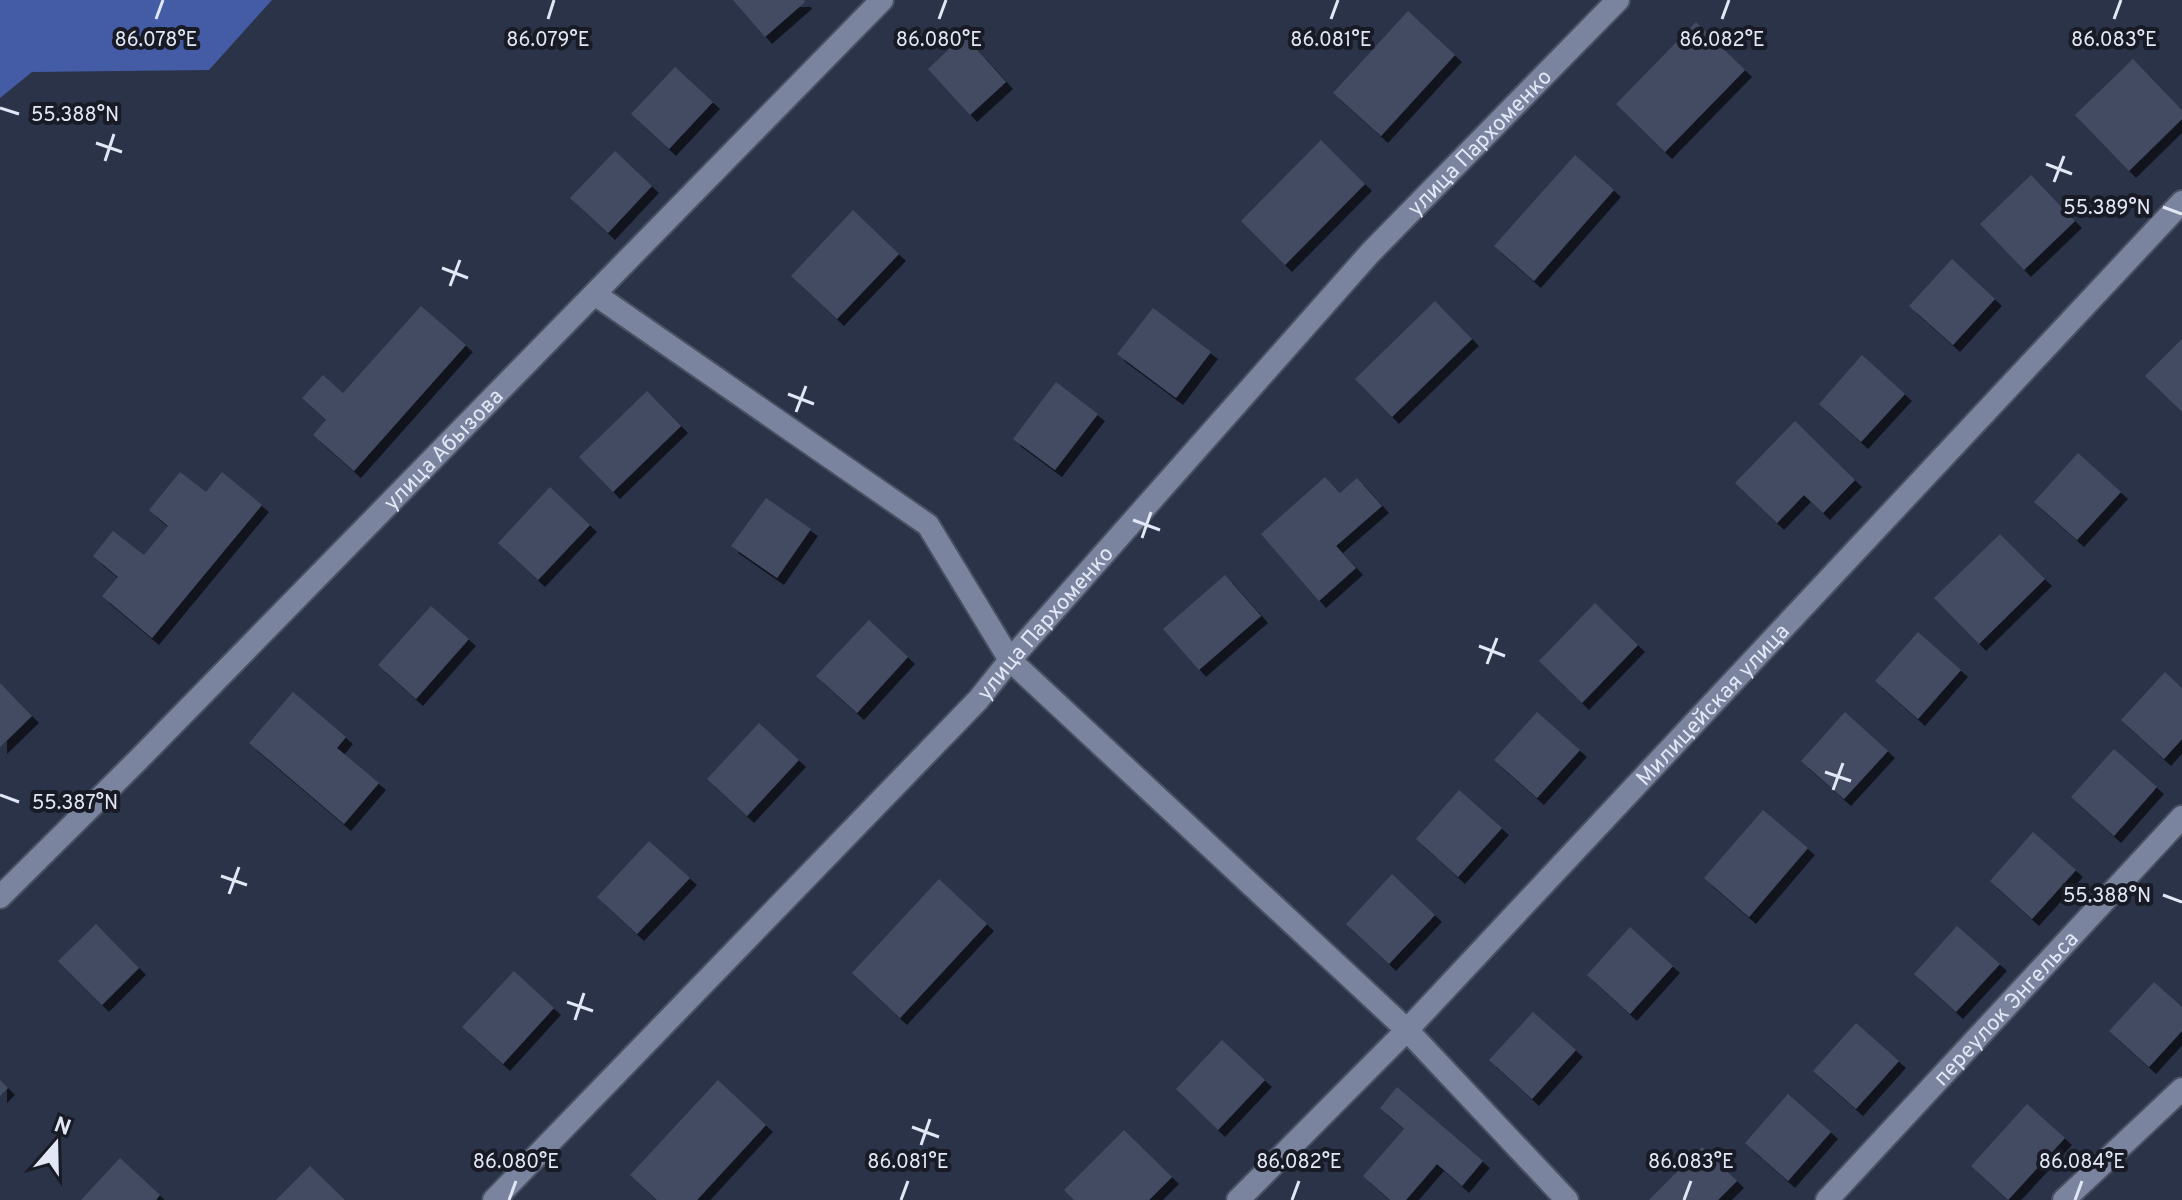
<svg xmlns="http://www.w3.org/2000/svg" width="2182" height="1200" font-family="Overpass,sans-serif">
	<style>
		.forest { fill: #445ba5 }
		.building { fill: #424b62; filter: url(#shadow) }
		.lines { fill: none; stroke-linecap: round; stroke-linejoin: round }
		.service-casing { stroke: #495062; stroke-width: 26 }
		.service { stroke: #7b849e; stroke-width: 22 }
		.ticks { fill: none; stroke: #e1e7f5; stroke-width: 3 }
		.labels { text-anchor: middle; stroke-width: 8; stroke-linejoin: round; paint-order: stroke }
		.street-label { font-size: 22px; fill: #e1e7f5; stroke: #181b25 }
		.ticks-label { font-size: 20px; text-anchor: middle; fill: #e1e7f5; stroke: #181b25; stroke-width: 8; stroke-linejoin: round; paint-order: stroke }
	</style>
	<defs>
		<filter id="shadow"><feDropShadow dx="7" dy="7" stdDeviation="0" flood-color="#0009"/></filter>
	</defs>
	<rect width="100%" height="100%" fill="#2b3349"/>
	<path class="forest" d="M0 0H272L209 70 32 72 0 98Z"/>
	<g class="building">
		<path d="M733 0H804L805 2 765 37Z"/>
		<path d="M1408 11 1455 55 1381 136 1333 93Z"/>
		<path d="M1696 22 1745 70 1665 152 1616 104Z"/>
		<path d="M964 35 1006 82 970 115 928 69Z"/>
		<path d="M2133 59 2182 110V119L2129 171 2075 115Z"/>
		<path d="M675 67 713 102 669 149 631 114Z"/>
		<path d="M1321 140 1365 184 1285 265 1241 221Z"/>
		<path d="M615 151 652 186 608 233 570 198Z"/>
		<path d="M1575 155 1614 190 1534 281 1494 246Z"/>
		<path d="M2031 175 2075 221 2024 270 1980 224Z"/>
		<path d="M853 210 899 254 837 319 791 276Z"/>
		<path d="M1952 259 1995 299 1953 345 1909 306Z"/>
		<path d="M1435 301 1472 339 1392 417 1355 379Z"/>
		<path d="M421 306 466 345 354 471 313 435 326 420 302 398 323 375 343 393Z"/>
		<path d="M1153 308 1211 352 1176 398 1117 354Z"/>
		<path d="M2182 339V412L2145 376Z"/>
		<path d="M1862 355 1905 394 1861 442 1819 404Z"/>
		<path d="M1056 382 1098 414 1055 470 1013 439Z"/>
		<path d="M647 391 681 426 613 492 579 457Z"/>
		<path d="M1795 421 1855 480 1823 513 1804 495 1777 523 1735 483Z"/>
		<path d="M2078 453 2121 492 2077 540 2034 502Z"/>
		<path d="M180 472 206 492 222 472 262 505 152 638 102 596 118 577 93 556 113 531 144 555 168 526 149 510Z"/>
		<path d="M1325 477 1340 493 1357 478 1382 506 1336 546 1356 568 1319 601 1261 534Z"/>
		<path d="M550 487 590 525 538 580 498 543Z"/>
		<path d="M766 498 811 529 777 578 731 546Z"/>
		<path d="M2000 534 2045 579 1979 644 1934 598Z"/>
		<path d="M1225 575 1261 616 1199 670 1163 629Z"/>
		<path d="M1595 603 1638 645 1582 703 1539 661Z"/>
		<path d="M431 606 469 639 416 699 378 665Z"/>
		<path d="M869 620 908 657 857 713 816 676Z"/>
		<path d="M1918 632 1961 670 1918 719 1875 681Z"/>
		<path d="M2165 672 2182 688V739L2164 759 2121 720Z"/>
		<path d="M0 683 32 716 0 747Z"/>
		<path d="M293 692 346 737 337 748 379 783 344 824 249 743Z"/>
		<path d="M1537 712 1580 750 1537 798 1494 760Z"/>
		<path d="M1845 712 1888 751 1844 799 1801 761Z"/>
		<path d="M759 723 799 760 747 816 707 779Z"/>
		<path d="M2114 749 2157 787 2114 836 2071 797Z"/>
		<path d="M1459 790 1502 828 1458 877 1416 839Z"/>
		<path d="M1763 810 1808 848 1749 917 1704 878Z"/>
		<path d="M2033 832 2076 870 2032 919 1990 881Z"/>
		<path d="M649 841 690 878 637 934 597 897Z"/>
		<path d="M1392 874 1435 915 1389 964 1346 924Z"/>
		<path d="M939 879 987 924 900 1018 852 973Z"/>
		<path d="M96 924 139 968 102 1005 58 961Z"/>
		<path d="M1957 926 2000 964 1956 1012 1914 974Z"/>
		<path d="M1630 927 1673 966 1630 1014 1587 975Z"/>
		<path d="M514 971 554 1008 503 1064 462 1027Z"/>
		<path d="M2154 982 2182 1007V1031L2149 1067 2109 1031Z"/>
		<path d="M1533 1012 1576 1050 1532 1099 1489 1060Z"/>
		<path d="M1856 1023 1899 1061 1856 1109 1813 1071Z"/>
		<path d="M1222 1040 1265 1080 1218 1130 1176 1089Z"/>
		<path d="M0 1080 8 1088 0 1096Z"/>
		<path d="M718 1080 766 1125 697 1200H657L630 1175Z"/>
		<path d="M1397 1087 1483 1161 1462 1186 1437 1164 1406 1200H1390L1363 1176 1404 1129 1380 1108Z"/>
		<path d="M1788 1094 1831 1132 1788 1181 1745 1143Z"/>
		<path d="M2027 1104 2065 1138 2008 1200 1971 1166Z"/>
		<path d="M1124 1130 1172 1177 1149 1200H1074L1064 1190Z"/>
		<path d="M1702 1147 1737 1181 1718 1200H1649Z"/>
		<path d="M120 1158 160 1195 156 1200H81Z"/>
		<path d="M310 1166 345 1200H276Z"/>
	</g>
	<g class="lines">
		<g class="service-casing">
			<g id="service">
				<path d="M596 295 928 525 1010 660 1407 1030 1567 1200"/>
				<path id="s1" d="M0 897 138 760 882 0"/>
				<path id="s2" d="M494 1200 978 700 1010 660 1371 252 1618 0"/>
				<path id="s3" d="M1238 1200 1407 1030 2182 202"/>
				<path id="s4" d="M1827 1200 2182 817"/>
				<path d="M2064 1200 2182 1089"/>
			</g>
		</g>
		<use href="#service" class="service"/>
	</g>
	<path class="ticks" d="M156 19 163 0M548 19 554 0M939 19 946 0M1331 19 1338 0M1722 19 1729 0M2114 19 2121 0M0 108 19 114M96 143 122 152M105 161 114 134M2046 164 2072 174M2054 182 2064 156M2163 207 2182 214M442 268 468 278M450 286 460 260M788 394 814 404M796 412 806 386M1133 520 1160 530M1142 538 1151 512M1479 646 1505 656M1487 664 1497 638M1825 772 1851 781M1833 790 1843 763M0 795 19 802M221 876 247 885M229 894 239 867M2163 895 2182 902M567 1002 593 1011M575 1020 584 993M912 1127 939 1137M921 1145 930 1119M509 1200 516 1181M901 1200 908 1181M1292 1200 1299 1181M1684 1200 1691 1181M2075 1200 2082 1181"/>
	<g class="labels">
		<g class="street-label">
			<text dy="8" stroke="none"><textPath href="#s2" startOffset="1446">улица Пархоменко</textPath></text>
			<text dy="8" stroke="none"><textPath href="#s1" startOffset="630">улица Абызова</textPath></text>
			<text dy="8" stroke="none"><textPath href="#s2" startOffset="798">улица Пархоменко</textPath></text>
			<text dy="8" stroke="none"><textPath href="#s3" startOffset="686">Милицейская улица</textPath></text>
			<text dy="8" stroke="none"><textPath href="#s4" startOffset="262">переулок Энгельса</textPath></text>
		</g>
	</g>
	<g class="ticks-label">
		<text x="156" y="46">86.078°E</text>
		<text x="548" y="46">86.079°E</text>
		<text x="939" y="46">86.080°E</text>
		<text x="1331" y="46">86.081°E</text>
		<text x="1722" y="46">86.082°E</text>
		<text x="2114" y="46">86.083°E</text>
		<text x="75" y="121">55.388°N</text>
		<text x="2107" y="214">55.389°N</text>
		<text x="75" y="809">55.387°N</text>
		<text x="2107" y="902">55.388°N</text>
		<text x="516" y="1168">86.080°E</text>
		<text x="908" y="1168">86.081°E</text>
		<text x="1299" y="1168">86.082°E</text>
		<text x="1691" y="1168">86.083°E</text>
		<text x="2082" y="1168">86.084°E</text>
	</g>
	<g transform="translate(56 1144) rotate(20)" stroke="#181b25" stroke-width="6" paint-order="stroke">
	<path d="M0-6L14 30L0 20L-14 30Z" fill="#e1e7f5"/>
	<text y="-12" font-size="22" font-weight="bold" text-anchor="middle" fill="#e1e7f5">N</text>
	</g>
</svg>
